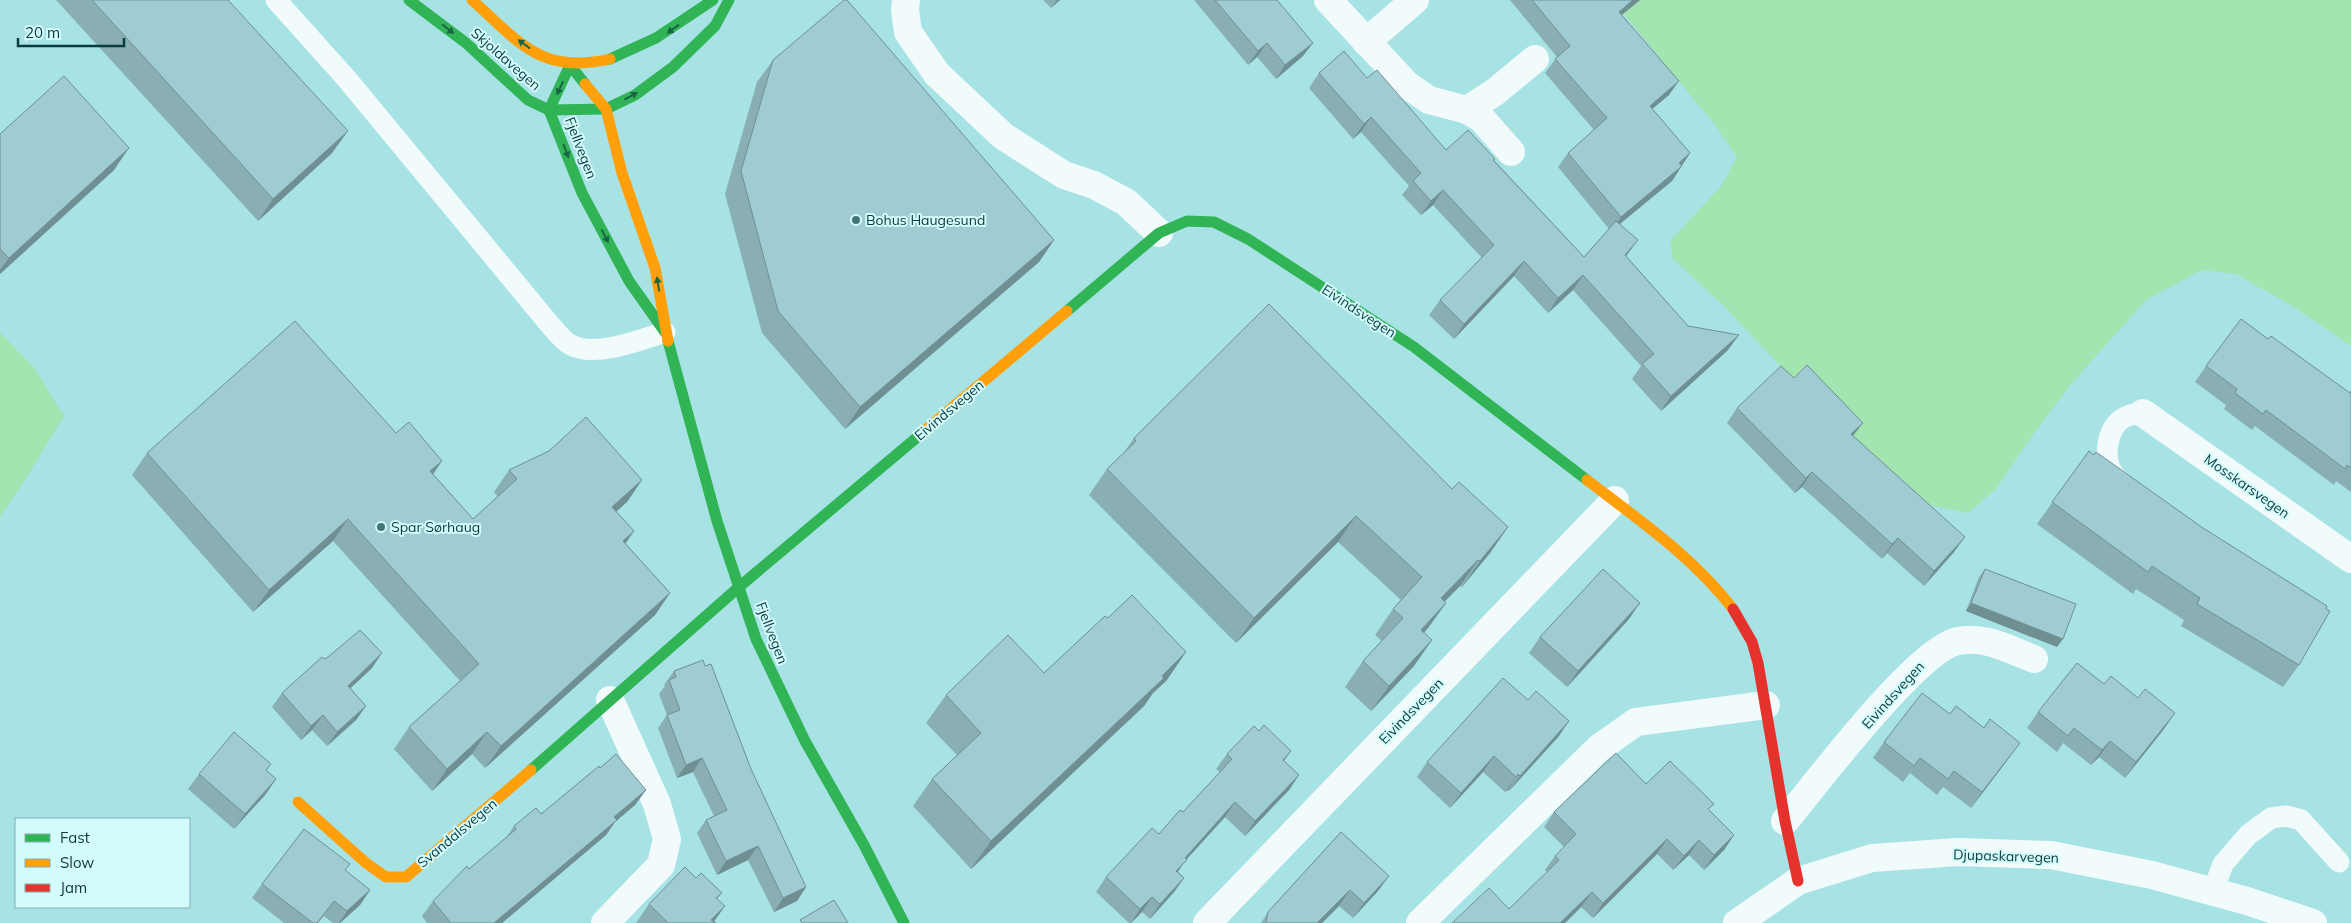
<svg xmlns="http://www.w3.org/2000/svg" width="2351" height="923" font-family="Mulish,sans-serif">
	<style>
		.green { fill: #a2e5b1 }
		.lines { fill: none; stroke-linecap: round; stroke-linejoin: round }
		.lane { stroke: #f2fbfb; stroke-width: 21 }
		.street { stroke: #f2fbfb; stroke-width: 28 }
		.fast { stroke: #30b455; stroke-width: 11 }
		.slow { stroke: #ff9f0a; stroke-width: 11 }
		.jam { stroke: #e5322d; stroke-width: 11 }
		.wall { fill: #89afb5 }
		.shaded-wall { fill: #6f8f93 }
		.building { fill: #9fccd2; stroke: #6f8f93 }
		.oneway { fill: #176545 }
		.poi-dot { fill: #417578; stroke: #d4fbfc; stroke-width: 2 }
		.labels { text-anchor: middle; stroke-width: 4; stroke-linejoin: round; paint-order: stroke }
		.street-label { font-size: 14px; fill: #0a3b3d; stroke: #d4fbfc }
		.poi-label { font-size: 14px; fill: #0a3b3d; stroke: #d4fbfc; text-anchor: start }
	</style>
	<rect width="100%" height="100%" fill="#a7e2e5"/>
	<g class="green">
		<path d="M1612 0H2351V346L2294 307 2236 274 2202 270 2146 300 2072 383 2032 436 1996 489 1968 513 1925 504 1855 446 1724 306 1673 259 1670 241 1721 186 1737 157 1715 125Z"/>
		<path d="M0 332 35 369 64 416 24 482 0 517Z"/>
	</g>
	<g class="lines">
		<g class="lane">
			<path d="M276 0 346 78 551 326C557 332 563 341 571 345 595 358 640 340 665 332"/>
			<path d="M2122 484C2119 480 2114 476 2112 472 2102 455 2108 422 2128 416 2132 414 2138 414 2143 413"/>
			<path d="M2213 891 2223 864 2248 835 2271 818 2286 816 2301 820 2339 862"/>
		</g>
		<g class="street">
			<path d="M906 0 905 10 908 32 937 74 1003 136 1064 175 1094 185 1126 202 1159 233"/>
			<path d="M1328 0 1407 85 1429 100 1467 110 1481 118 1511 152"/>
			<path d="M1366 42 1415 0"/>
			<path d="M1467 110 1495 92 1535 59"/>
			<path d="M2143 413 2351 559"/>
			<path d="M1785 821C1816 784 1917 649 1958 641 1984 635 2010 650 2034 659"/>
			<path d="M605 923 661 865 667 839 657 804 610 700"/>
			<path d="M1207 923 1615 500"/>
			<path d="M1420 923 1599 748 1636 722 1766 705"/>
			<path d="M1737 923 1798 881 1872 858 1958 852 2051 855 2152 875 2247 901 2313 923"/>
		</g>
		<g class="fast">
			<path d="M409 0 466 43 528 100 549 110 606 109 635 95 673 67 715 26 729 0"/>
			<path d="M610 59 656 38 713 0"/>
			<path d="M585 84 570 65 549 110 582 193 629 281 665 332"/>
			<path d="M1067 311 1159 233 1187 221 1214 222 1248 239 1414 347 1587 480"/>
			<path d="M668 341 717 521 756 639 805 741 864 845 904 923"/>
			<path d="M531 770 739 587 921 434"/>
		</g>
		<g class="slow">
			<path d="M472 0C519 42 541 75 610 59"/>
			<path d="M585 84 606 109 622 173 655 268 668 341"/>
			<path d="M921 434 1067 311"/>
			<path d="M1587 480C1639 520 1693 557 1733 609"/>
			<path d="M298 802 366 863 386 877H406L531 770"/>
		</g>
		<path class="jam" d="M1733 609 1752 642 1758 663 1785 821 1798 881"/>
	</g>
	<g class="wall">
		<path d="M56 0H228L332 153 258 221Z"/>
		<path d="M1043 0H1060L1051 8Z"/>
		<path d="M1194 0H1277L1303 56 1276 79 1257 57 1248 65Z"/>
		<path d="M1510 0H1640L1622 15 1669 95 1652 109 1690 153 1672 181 1620 224 1626 256 1688 326 1728 350 1661 411 1632 379 1641 366 1573 290 1548 313 1514 276 1454 339 1429 315 1440 300 1482 258 1433 205 1421 215 1402 195 1409 186 1361 132 1353 139 1309 88 1319 73 1367 78 1446 150 1494 160 1584 257 1609 229 1558 167 1568 153 1594 130 1545 73 1557 57Z"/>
		<path d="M773 60 1054 240 1039 262 845 429 762 333 725 194 757 82Z"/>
		<path d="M0 134 114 170 0 274Z"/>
		<path d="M2268 339 2349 393 2351 391V492L2336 481 2334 485 2255 426 2252 430 2224 409 2226 405 2195 382 2206 366Z"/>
		<path d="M1737 408 1853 436 1954 552 1924 586 1887 553 1882 559 1802 487 1795 493 1727 423Z"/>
		<path d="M1134 438 1452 489 1508 527 1490 553 1462 587 1460 586 1445 601 1446 603 1428 628 1424 633 1414 666 1371 711 1345 687 1363 661 1382 641 1375 635 1393 609 1401 600 1338 542 1236 643 1089 495 1107 469 1123 454Z"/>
		<path d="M2089 451 2299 665 2283 687 2181 626 2184 620 2136 589 2133 594 2037 524Z"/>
		<path d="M147 453 433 474 473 519 498 497 494 492 509 470 642 480 627 502 616 511 626 544 670 593 655 615 485 768 472 754 432 791 394 749 409 727 460 681 333 541 253 612 132 475Z"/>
		<path d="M1985 569 2057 647 1966 611 1979 577Z"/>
		<path d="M1108 618 1167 680 1153 693 1144 706 971 869 913 806 932 779 957 755 926 723 946 695 1044 673Z"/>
		<path d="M1629 619 1567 687 1529 653 1540 637Z"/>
		<path d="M324 659 372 668 350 688 366 706 356 720 327 746 312 730 301 740 272 707 282 693Z"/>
		<path d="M705 666 751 769 806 887 797 901 774 912 748 860 717 875 697 833 706 820 714 816 693 772 677 778 658 728 667 715 659 694 665 686 664 685 674 671Z"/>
		<path d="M2104 684 2164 729 2125 778 2099 757 2091 765 2063 743 2057 752 2027 728 2038 712Z"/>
		<path d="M1950 714 2009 758 1971 808 1943 787 1937 795 1910 773 1903 782 1873 758 1884 742Z"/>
		<path d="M1559 736 1509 791 1508 790 1505 792 1483 772 1450 808 1417 777 1427 762Z"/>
		<path d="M1227 754 1284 761 1299 775 1289 790 1245 836 1225 817 1185 861 1178 872 1184 878 1174 892 1150 919 1142 912 1131 923H1129L1096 892 1106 877 1159 834 1183 812 1220 772 1216 769Z"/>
		<path d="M600 768 646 790 635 805 615 822 606 835 502 923H427L422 916 433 901 506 838 514 826 541 814Z"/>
		<path d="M266 771 276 779 265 795 234 829 188 789 199 774Z"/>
		<path d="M1709 811 1734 835 1724 850 1704 870 1689 855 1673 870 1657 854 1593 918 1581 907 1565 923H1452L1509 909 1547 872 1545 870 1555 856 1564 847 1544 827 1554 812Z"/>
		<path d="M1341 832 1378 891 1353 918 1339 906 1322 923H1261L1268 912Z"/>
		<path d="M345 871 370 890 360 905 340 923H333L324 916 318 923H284L252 898 262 884Z"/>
		<path d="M696 878 722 893 717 899 714 922 716 923H636L649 904Z"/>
	</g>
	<g class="shaded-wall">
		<path d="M1057 0H1060L1051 8Z"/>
		<path d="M1633 0H1640L1608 26 1619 12Z"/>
		<path d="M1267 43 1257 57 1248 65 1258 51Z"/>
		<path d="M1313 43 1303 56 1276 79 1285 65Z"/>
		<path d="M1679 81 1669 95 1639 120 1650 106Z"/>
		<path d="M1371 117 1361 132 1353 139 1364 124Z"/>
		<path d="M348 131 332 153 258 221 273 199Z"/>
		<path d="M129 148 114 170 0 274V270L9 258Z"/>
		<path d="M1690 153 1672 181 1610 232 1621 217 1679 163Z"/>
		<path d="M1443 190 1433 205 1421 215 1431 201Z"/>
		<path d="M1054 240 1039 262 845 429 860 407Z"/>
		<path d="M1638 240 1627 255 1614 269 1625 255Z"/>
		<path d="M1524 261 1514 276 1454 339 1464 324Z"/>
		<path d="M1583 275 1573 290 1548 313 1558 298Z"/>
		<path d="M1739 335 1728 350 1661 411 1671 396Z"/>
		<path d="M1863 423 1852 437 1851 434Z"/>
		<path d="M442 461 427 483 430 471Z"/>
		<path d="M1812 472 1802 487 1795 493 1806 478Z"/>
		<path d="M642 480 627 502 597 529 612 507Z"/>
		<path d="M1356 516 1338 542 1236 643 1254 618Z"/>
		<path d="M348 519 333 541 253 612 269 590Z"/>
		<path d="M1508 527 1490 553 1462 587 1480 561Z"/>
		<path d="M634 531 619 553 623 541Z"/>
		<path d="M1965 537 1954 552 1924 586 1934 571Z"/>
		<path d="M1898 538 1887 553 1882 559 1892 544Z"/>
		<path d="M1478 560 1460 586 1423 623 1441 598Z"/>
		<path d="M670 593 655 615 485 768 501 746Z"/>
		<path d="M1446 603 1428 628 1403 655 1421 630Z"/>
		<path d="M1640 603 1629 619 1567 687 1578 671Z"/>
		<path d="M1971 603 2063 639 2057 647 1966 611Z"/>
		<path d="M1432 640 1414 666 1371 711 1389 686Z"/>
		<path d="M1186 652 1167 680 1153 693 1144 706 971 869 991 841Z"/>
		<path d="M382 653 372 668 338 700 348 686Z"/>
		<path d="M366 706 356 720 327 746 337 732Z"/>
		<path d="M2175 713 2164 729 2125 778 2136 762Z"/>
		<path d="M323 715 312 730 301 740 311 726Z"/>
		<path d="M1569 721 1559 736 1509 791 1520 776Z"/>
		<path d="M487 732 472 754 432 791 447 769Z"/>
		<path d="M2110 741 2099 757 2091 765 2102 750Z"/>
		<path d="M2020 743 2009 758 1971 808 1982 792Z"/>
		<path d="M1291 751 1281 765 1283 760Z"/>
		<path d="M1494 756 1483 772 1450 808 1461 793Z"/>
		<path d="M702 758 693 772 677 778 686 765Z"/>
		<path d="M1518 774 1508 790 1505 792 1516 777Z"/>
		<path d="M1299 775 1289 790 1245 836 1255 821Z"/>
		<path d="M276 779 265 795 234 829 245 814Z"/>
		<path d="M646 790 635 805 615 822 606 835 502 923H494L614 817Z"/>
		<path d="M1235 802 1225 817 1185 861 1176 874 1166 885 1185 858Z"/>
		<path d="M1734 835 1724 850 1704 870 1714 855Z"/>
		<path d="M1667 839 1657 854 1593 918 1603 903Z"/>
		<path d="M1699 840 1689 855 1673 870 1684 856Z"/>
		<path d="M758 846 748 860 717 875 726 861Z"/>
		<path d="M1389 876 1378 891 1353 918 1364 903Z"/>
		<path d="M1184 878 1174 892 1150 919 1160 904Z"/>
		<path d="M806 887 797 901 774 912 783 898Z"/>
		<path d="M370 890 360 905 340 923H339L347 911Z"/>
		<path d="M1350 890 1339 906 1322 923H1317Z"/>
		<path d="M1592 892 1581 907 1565 923H1560Z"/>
		<path d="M1152 897 1142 912 1131 923 1140 909Z"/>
		<path d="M725 906 713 923 711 920Z"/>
	</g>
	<g class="building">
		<path d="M92 0H228L348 131 273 199Z"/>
		<path d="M844 0H847L1054 240 860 407 778 311 741 171 773 60Z"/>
		<path d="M1215 0H1277L1313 43 1285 65 1267 43 1258 51Z"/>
		<path d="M1532 0H1633L1619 12 1679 81 1650 106 1690 153 1679 163 1682 166 1621 217 1568 153 1607 118 1555 59 1570 46Z"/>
		<path d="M1344 51 1367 78 1377 70 1446 150 1468 130 1495 159 1493 160 1584 257 1616 221 1638 240 1625 255 1688 326 1739 335 1671 396 1642 364 1654 354 1583 275 1558 298 1524 261 1464 324 1440 300 1494 245 1443 190 1431 201 1413 181 1421 173 1371 117 1364 124 1319 73Z"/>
		<path d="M64 76 129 148 9 258 0 249V134Z"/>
		<path d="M1269 304 1452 489 1459 482 1508 527 1480 561 1478 560 1441 598 1446 603 1421 630 1432 640 1389 686 1363 661 1403 618 1393 609 1422 577 1356 516 1254 618 1107 469 1136 441 1134 438Z"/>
		<path d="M2241 319 2268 339 2271 336 2350 393 2351 391V468L2347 465 2345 469 2266 410 2263 414 2235 393 2237 389 2206 366Z"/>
		<path d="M295 321 396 433 409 422 442 461 430 471 473 519 517 479 509 470 549 451 586 417 642 480 612 507 634 531 623 541 670 593 501 746 487 732 447 769 409 727 479 664 348 519 269 590 147 453Z"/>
		<path d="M1807 365 1863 423 1851 434 1965 537 1934 571 1898 538 1892 544 1812 472 1806 478 1737 408 1781 366 1794 378Z"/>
		<path d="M2089 451 2094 455 2096 452 2203 528 2327 606 2326 609 2330 611 2299 665 2197 604 2200 598 2152 566 2148 572 2052 502Z"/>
		<path d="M1603 569 1640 603 1578 671 1540 637Z"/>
		<path d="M1985 569 2076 604 2063 639 1971 603Z"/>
		<path d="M1132 595 1186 652 1162 676 1164 678 991 841 932 779 981 733 946 695 1008 635 1044 673 1105 616 1108 618Z"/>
		<path d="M360 630 382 653 348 686 366 706 337 732 323 715 311 726 282 693 322 657 324 659 328 657Z"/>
		<path d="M703 660 705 666 711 664 751 769 806 887 783 898 758 846 726 861 706 820 727 810 702 758 686 765 667 715 680 710 669 680 676 677 674 671Z"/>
		<path d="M2077 663 2104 684 2111 676 2138 698 2145 689 2175 713 2136 762 2110 741 2102 750 2074 728 2068 736 2038 712Z"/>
		<path d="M1503 678 1528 700 1536 691 1569 721 1520 776 1518 774 1516 777 1494 756 1461 793 1427 762Z"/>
		<path d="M1922 693 1950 714 1956 706 1984 728 1990 719 2020 743 1982 792 1954 771 1948 779 1920 758 1914 766 1884 742Z"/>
		<path d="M1264 725 1291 751 1283 760 1299 775 1255 821 1235 802 1185 858 1187 860 1176 871 1184 878 1160 904 1152 897 1140 909 1106 877 1152 828 1159 834 1180 810 1183 812 1232 759 1227 754 1254 726 1259 731Z"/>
		<path d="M234 732 271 764 266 770 276 779 245 814 199 774Z"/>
		<path d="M1616 753 1646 784 1670 761 1714 804 1708 809 1734 835 1714 855 1699 840 1684 856 1667 839 1603 903 1592 892 1560 923H1452L1489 888 1509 909 1559 860 1555 856 1576 834 1554 812Z"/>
		<path d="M616 754 646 790 614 817 617 820 494 923H451L433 901 467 866 469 869 516 829 514 826 536 808 541 814 599 766 600 768Z"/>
		<path d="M304 829 350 864 345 870 370 890 347 911 334 901 317 923H313L262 884Z"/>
		<path d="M1341 832 1389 876 1364 903 1350 890 1317 923H1266L1268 912Z"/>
		<path d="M685 867 696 878 701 873 722 893 716 898 725 906 711 920 716 923H668L649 904Z"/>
		<path d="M834 900 848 923H802L800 920Z"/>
	</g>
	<defs><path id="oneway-solid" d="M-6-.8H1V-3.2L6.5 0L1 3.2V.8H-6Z" transform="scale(1.25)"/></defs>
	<g class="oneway">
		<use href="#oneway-solid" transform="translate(448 29) rotate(39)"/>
		<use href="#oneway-solid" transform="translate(673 29) rotate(144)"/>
		<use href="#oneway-solid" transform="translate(524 44) rotate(-144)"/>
		<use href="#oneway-solid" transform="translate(560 88) rotate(115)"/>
		<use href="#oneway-solid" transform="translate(631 96) rotate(-29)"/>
		<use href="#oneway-solid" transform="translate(566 151) rotate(69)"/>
		<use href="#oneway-solid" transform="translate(605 236) rotate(62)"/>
		<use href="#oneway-solid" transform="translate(658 284) rotate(-99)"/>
	</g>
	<g class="poi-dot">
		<circle cx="856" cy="220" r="5"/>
		<circle cx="381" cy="527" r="5"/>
	</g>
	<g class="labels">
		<g class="street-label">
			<text transform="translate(506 59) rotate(41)" y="5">Skjoldavegen</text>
			<text transform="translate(581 148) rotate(69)" y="5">Fjellvegen</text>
			<text transform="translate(1359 311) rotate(33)" y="5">Eivindsvegen</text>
			<text transform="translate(949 410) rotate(-40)" y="5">Eivindsvegen</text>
			<text transform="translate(2247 486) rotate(35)" y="5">Mosskarsvegen</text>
			<text transform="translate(772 633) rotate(69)" y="5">Fjellvegen</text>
			<text transform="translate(1893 695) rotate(-48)" y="5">Eivindsvegen</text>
			<text transform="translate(1411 711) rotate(-46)" y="5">Eivindsvegen</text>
			<text transform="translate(457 833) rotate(-40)" y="5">Svandalsvegen</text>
			<text transform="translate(2006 856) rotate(2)" y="5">Djupaskarvegen</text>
		</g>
		<g class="poi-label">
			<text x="866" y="225">Bohus Haugesund</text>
			<text x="391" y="532">Spar Sørhaug</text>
		</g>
	</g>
	<rect x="15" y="818" width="175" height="90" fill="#d4fbfc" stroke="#83aeb0"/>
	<rect x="25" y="834" width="25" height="8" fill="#30b455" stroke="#83aeb0"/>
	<text x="60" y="843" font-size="15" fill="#0a3b3d">Fast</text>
	<rect x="25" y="859" width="25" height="8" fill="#ff9f0a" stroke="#83aeb0"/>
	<text x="60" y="868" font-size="15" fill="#0a3b3d">Slow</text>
	<rect x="25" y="884" width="25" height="8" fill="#e5322d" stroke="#83aeb0"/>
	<text x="60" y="893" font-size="15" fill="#0a3b3d">Jam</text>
	<path d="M18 38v8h106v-8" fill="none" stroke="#0a3b3d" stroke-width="2.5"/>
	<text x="25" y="38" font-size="15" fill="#0a3b3d" stroke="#d4fbfc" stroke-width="4" paint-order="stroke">20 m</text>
</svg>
